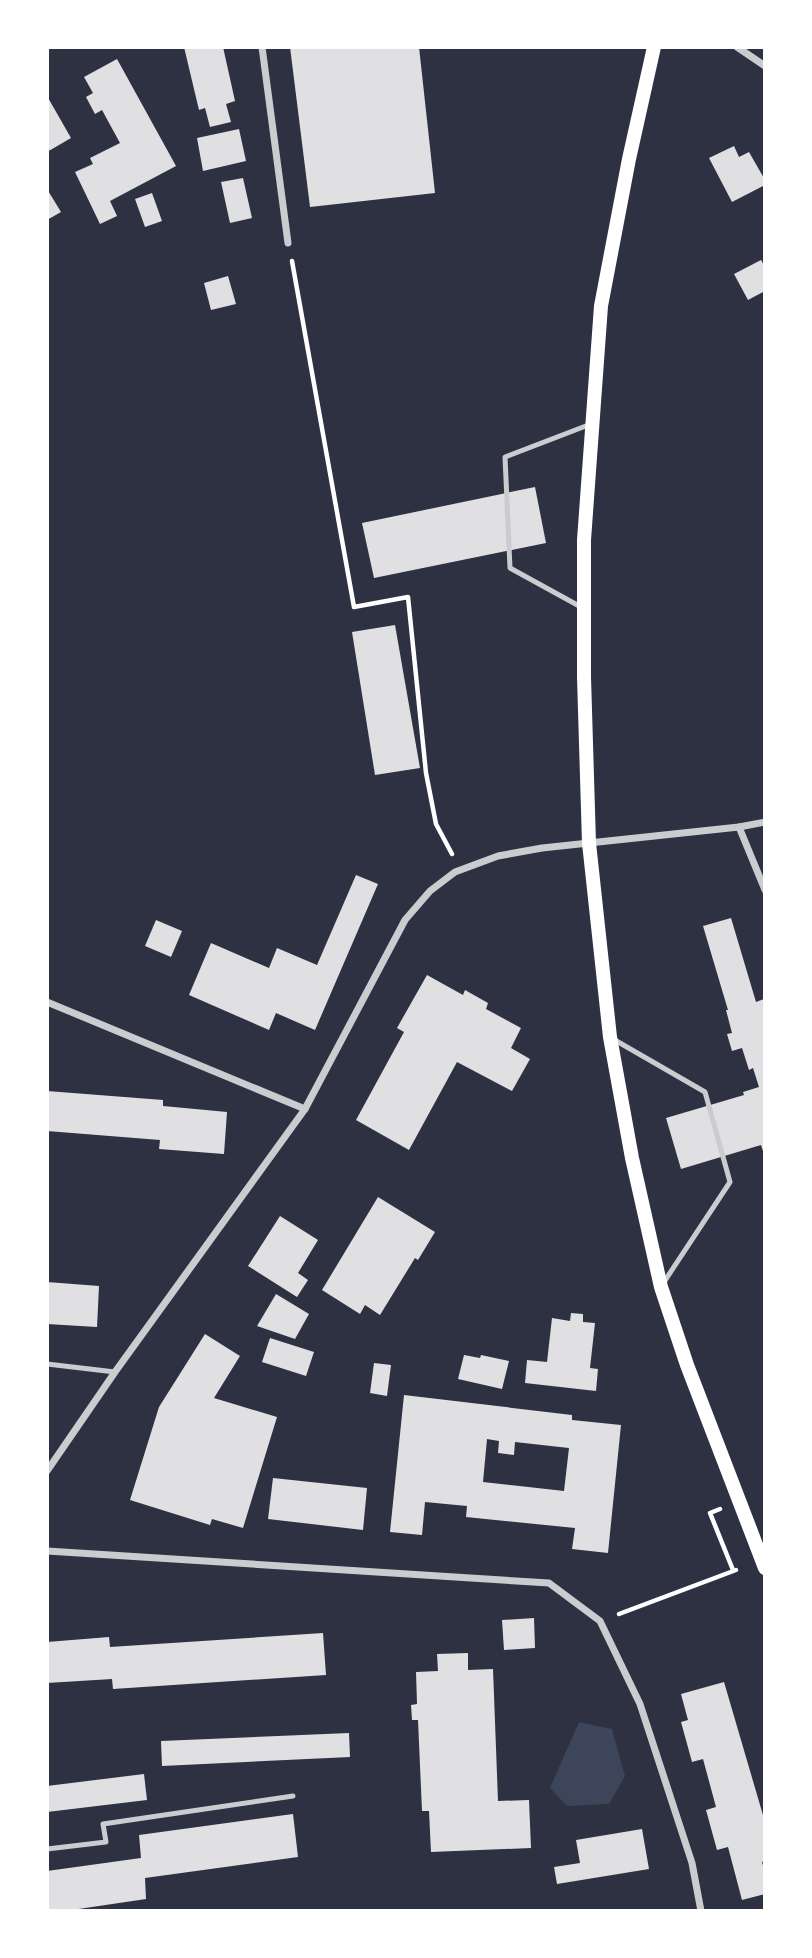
<svg xmlns="http://www.w3.org/2000/svg" width="812" height="1958" font-family="'Fira Sans Condensed',sans-serif">
	<style>
		.green { fill: #3c4559 }
		.building { fill: #e0e0e3; fill-rule: evenodd }
		.lines { fill: none; stroke-linecap: round; stroke-linejoin: round }
		.path { stroke: #fff; stroke-width: 4.5 }
		.service { stroke: #caccd0; stroke-width: 5 }
		.minor { stroke: #caccd0; stroke-width: 7 }
		.secondary { stroke: #fff; stroke-width: 14 }
	</style>
	<rect width="100%" height="100%" fill="#2d3142"/>
	<path class="green" d="M579 1722 612 1729 625 1776 609 1804 567 1806 550 1788Z"/>
	<g class="building">
		<path d="M184 47H223L235 101 226 104 231 122 210 127 205 108 199 110Z"/>
		<path d="M290 47H419L435 193 310 207Z"/>
		<path d="M117 59 176 166 110 201 117 216 100 224 75 172 93 164 90 158 120 143 102 110 95 114 86 97 93 93 84 77Z"/>
		<path d="M47 96 71 138 47 152Z"/>
		<path d="M239 129 246 161 203 171 197 138Z"/>
		<path d="M734 146 739 157 749 152 765 180V185L732 202 709 158Z"/>
		<path d="M243 178 252 218 230 223 221 182Z"/>
		<path d="M47 189 61 212 47 220Z"/>
		<path d="M152 193 162 221 145 227 135 199Z"/>
		<path d="M761 260 765 267V291L748 300 734 274Z"/>
		<path d="M228 276 236 304 211 310 204 283Z"/>
		<path d="M535 487 546 543 374 578 362 523Z"/>
		<path d="M395 625 420 768 375 775 352 632Z"/>
		<path d="M356 875 378 884 315 1030 276 1013 269 1030 189 995 211 943 269 968 277 948 317 965Z"/>
		<path d="M731 918 756 1002 764 999 765 1001V1157L761 1145 681 1169 666 1118 744 1095 743 1092 759 1087 753 1068 749 1070 742 1048 732 1051 727 1034 732 1033 726 1010H728L703 926Z"/>
		<path d="M156 920 182 931 171 957 145 946Z"/>
		<path d="M427 975 463 995 465 990 488 1003 486 1009 521 1028 511 1048 530 1059 512 1091 457 1062 409 1150 356 1120 404 1032 397 1028Z"/>
		<path d="M47 1091 163 1100V1106L227 1112 224 1154 159 1149 160 1140 47 1131Z"/>
		<path d="M378 1197 435 1232 418 1260 415 1258 380 1315 365 1305 360 1314 322 1290Z"/>
		<path d="M280 1216 318 1240 298 1273 308 1280 297 1297 248 1266Z"/>
		<path d="M47 1282 99 1286 97 1327 47 1324Z"/>
		<path d="M276 1294 309 1314 295 1339 257 1326Z"/>
		<path d="M571 1313 583 1314V1322L595 1323 590 1368 598 1369 596 1391 525 1383 527 1360 547 1362 552 1318 570 1321Z"/>
		<path d="M205 1334 240 1356 214 1398 277 1417 243 1528 212 1519 210 1525 130 1500 159 1407Z"/>
		<path d="M270 1338 314 1352 306 1376 262 1362Z"/>
		<path d="M464 1355 480 1358 481 1355 509 1361 502 1389 458 1379Z"/>
		<path d="M374 1363 391 1365 387 1396 370 1393Z"/>
		<path d="M404 1395 572 1415V1420L621 1425 608 1553 572 1549 575 1528 466 1517 467 1506 425 1502 422 1535 390 1532ZM487 1439 499 1441 498 1453 514 1455 515 1442 569 1448 564 1491 483 1482Z"/>
		<path d="M273 1478 367 1488 363 1530 268 1519Z"/>
		<path d="M534 1618 535 1648 504 1650 502 1620Z"/>
		<path d="M323 1633 326 1675 113 1689 112 1679 47 1683V1642L109 1637 110 1647Z"/>
		<path d="M468 1653V1670L493 1669 498 1801 529 1800 531 1848 431 1852 429 1811H422L418 1720H412L411 1705 417 1704 416 1672 438 1671 437 1654Z"/>
		<path d="M724 1682 765 1822V1861L762 1862 765 1872V1894L742 1900 728 1847 717 1850 706 1810 716 1807 703 1759 692 1762 681 1722 688 1720 681 1694Z"/>
		<path d="M349 1733 350 1757 162 1766 161 1741Z"/>
		<path d="M144 1774 147 1800 47 1812V1786Z"/>
		<path d="M293 1814 298 1857 145 1878 146 1899 65 1911H47V1871L141 1858 139 1835Z"/>
		<path d="M642 1829 649 1869 557 1884 554 1867 580 1863 576 1840Z"/>
	</g>
	<g class="lines">
		<g class="path">
			<path d="M292 261 354 607 408 597 426 773 436 824 452 854"/>
			<path d="M720 1509 710 1513 733 1570"/>
			<path d="M619 1614 736 1570"/>
		</g>
		<g class="service">
			<path d="M581 607 510 568 505 457 591 424"/>
			<path d="M613 1039 705 1092 730 1182 664 1282"/>
			<path d="M47 1364 115 1372"/>
			<path d="M47 1849 106 1842 103 1824 293 1796"/>
		</g>
		<g class="minor">
			<path d="M262 47 288 243"/>
			<path d="M737 47 765 66"/>
			<path d="M739 827 765 890"/>
			<path d="M47 1002 305 1109"/>
			<path d="M47 1471 115 1372 305 1109 405 920 430 891 455 872 498 856 542 848 739 827 765 822"/>
			<path d="M47 1551 549 1583 600 1621 640 1704 692 1863 701 1911"/>
		</g>
		<path class="secondary" d="M654 47 629 159 601 306 584 540V677L589 843 610 1037 632 1158 661 1287 687 1365 765 1568"/>
	</g>
	<rect width="812" height="1958" fill="none" stroke="#ffffff" stroke-width="98"/>
</svg>
